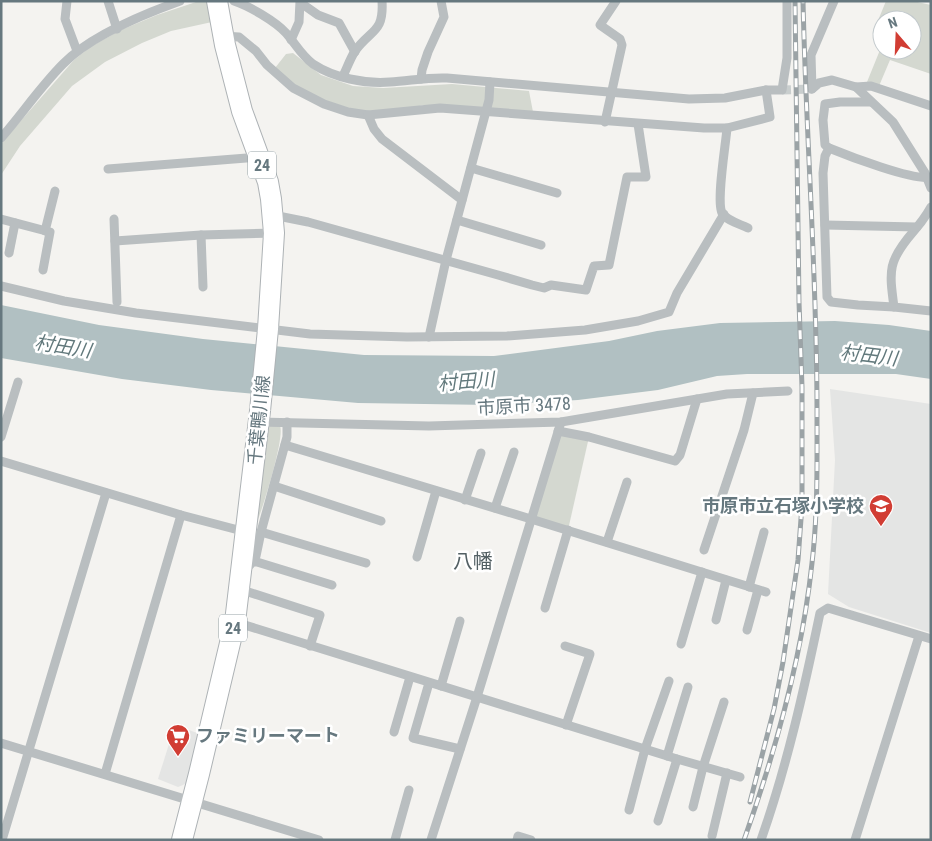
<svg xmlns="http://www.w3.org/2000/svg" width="932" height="841" font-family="'Roboto Condensed','Noto Sans JP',sans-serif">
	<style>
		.built { fill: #e4e5e4 }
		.green { fill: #d4d8d0 }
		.water { fill: #b1c0c2 }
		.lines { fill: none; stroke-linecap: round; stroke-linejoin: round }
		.minor-tunnel { stroke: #c9cece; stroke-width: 9; stroke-dasharray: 9 4.5; stroke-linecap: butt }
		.major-casing { stroke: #adb2b5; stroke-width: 22 }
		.minor { stroke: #b9bec0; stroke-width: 9 }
		.major { stroke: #fff; stroke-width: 20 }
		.rail-casing { stroke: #9ba3a6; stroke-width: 5 }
		.rail { stroke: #fff; stroke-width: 3; stroke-dasharray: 9; stroke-linecap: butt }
		.labels { text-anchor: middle; stroke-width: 5; stroke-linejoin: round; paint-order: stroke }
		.shield { fill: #fff; stroke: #94a0a5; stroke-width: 1 }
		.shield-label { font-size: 16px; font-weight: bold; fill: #66787f }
		.street-label { font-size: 18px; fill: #66787f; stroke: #fff }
		.poi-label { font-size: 18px; font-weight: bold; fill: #66787f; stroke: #fff; text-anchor: end }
		.water-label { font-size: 19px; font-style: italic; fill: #62797c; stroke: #fff }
		.quarter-label { font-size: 20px; fill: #536064; stroke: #fff }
	</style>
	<rect width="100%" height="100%" fill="#f4f3f0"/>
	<g class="built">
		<path d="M830 389 931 404V633L849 607 828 594 835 460Z"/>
		<path d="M175 725 200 734 187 782 183 785 178 787 158 779Z"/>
	</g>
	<g class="green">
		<path d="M199 1H207L212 22 171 31 142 43 105 62 72 86 20 146 1 175V144L4 140 74 60 90 47 121 30 157 15Z"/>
		<path d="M886 1H913L931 5V74L890 60 879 86 867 82 882 45V50H912V20H882V25L877 23Z"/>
		<path d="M293 53 321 75 353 86 383 88 452 84 529 91 533 112 423 105 400 111 363 113 333 104 298 88 275 68 286 54Z"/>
		<path d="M268 426H280C285 437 263 507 257 522Z"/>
		<path d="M558 431 589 437 568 530 531 519Z"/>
	</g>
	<path class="water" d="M1 305 99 325 203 339 364 355 494 356 609 341 657 331 720 323 835 321 889 325 931 331V379L896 374H747L717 376 658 390 578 400 491 405 358 403 211 390 122 379 1 358Z"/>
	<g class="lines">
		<path class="minor-tunnel" d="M782 90 812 89"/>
		<g class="major-casing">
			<path id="major" d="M182 840 199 774 235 622 260 411 268 329 274 233 271 199 268 182 242 111 225 45 217 1"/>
		</g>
		<g class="minor">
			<path d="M67 1 65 19 77 51"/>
			<path d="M108 1 117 29"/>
			<path d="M234 1C249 6 275 21 286 33 295 43 301 55 313 64 334 78 365 84 390 82 409 81 428 77 447 78L689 99 725 98 766 90H782L787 58V1"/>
			<path d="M301 3 318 15 339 23 355 52"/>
			<path d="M223 36 239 37 256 51 267 65 293 88 324 104 348 112 368 115 440 108 704 128H727L770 117 766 90"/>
			<path d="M291 40 299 22 300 1"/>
			<path d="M343 76C347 68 350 59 355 51 371 29 384 33 382 1"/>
			<path d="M421 79 422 70 428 52 444 17 441 1"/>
			<path d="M856 87 871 86 931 106"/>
			<path d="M812 89 819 83 832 80 856 87 893 122 925 173 931 188"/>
			<path d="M812 89 811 55 834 1"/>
			<path d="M871 102H840L825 104 823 120 825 145 829 148C846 155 916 182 931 177"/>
			<path d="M368 115 374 129 382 139 462 200"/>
			<path d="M605 122 622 45 620 39 600 25 616 1"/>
			<path d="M727 128C726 143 716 201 722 213 727 221 740 224 748 228"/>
			<path d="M1 138C22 114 41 86 63 64 90 36 144 14 180 1"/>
			<path d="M829 148 825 156 823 173 827 297 831 302 858 305 894 307"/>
			<path d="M471 168 557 193"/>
			<path d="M108 169 259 157"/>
			<path d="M931 207C926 216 920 224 913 232 888 261 889 270 894 307L931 311"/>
			<path d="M273 215 308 222 498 275 532 285 544 288 551 285 586 290 594 266 609 265 627 177H646L638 124"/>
			<path d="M1 219 50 232 43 270"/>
			<path d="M114 219 117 302"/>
			<path d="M457 220 541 245"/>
			<path d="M825 225 917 227"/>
			<path d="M45 231 55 191"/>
			<path d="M201 235 203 287"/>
			<path d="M115 241 201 235 274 233"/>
			<path d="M9 253 15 223"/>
			<path d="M1 286 64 301 136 313 310 334 407 337 507 336 585 330 638 321 669 312 677 293 724 214"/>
			<path d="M429 337 446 260 489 100 490 82"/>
			<path d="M259 422 429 426 561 422 727 394 788 391"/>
			<path d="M558 431 589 437 675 461 680 455 697 399"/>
			<path d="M1 437 18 382"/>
			<path d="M285 445 531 519 766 592"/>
			<path d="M1 461 181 515 246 532"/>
			<path d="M274 486 381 521"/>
			<path d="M465 500 481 453"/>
			<path d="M495 508 514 452"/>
			<path d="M261 532 366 563"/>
			<path d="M607 542 627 482"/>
			<path d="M704 550 744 430 753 393"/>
			<path d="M417 557 436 491"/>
			<path d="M252 562H257L332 585"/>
			<path d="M245 569 250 565 256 556 261 532 287 437V422"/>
			<path d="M749 587 764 532"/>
			<path d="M239 589 320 615 310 646"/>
			<path d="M545 608 568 530"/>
			<path d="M716 620 726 580"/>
			<path d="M235 622 677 759 740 777"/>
			<path d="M747 630 758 590"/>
			<path d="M681 644 702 572"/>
			<path d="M565 646 590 654 566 725"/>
			<path d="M429 683 413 738 460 749"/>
			<path d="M441 686 460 621"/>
			<path d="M394 732 410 677"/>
			<path d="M1 743 319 840"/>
			<path d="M667 756 688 687"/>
			<path d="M105 774 181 515"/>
			<path d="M693 807 703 767 724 702"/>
			<path d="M629 810 645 749 669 681"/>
			<path d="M658 821 677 759"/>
			<path d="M712 836 727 773"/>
			<path d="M2 840 106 493"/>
			<path d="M395 840 409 790"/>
			<path d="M431 840 477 697 561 422"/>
			<path d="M517 840 518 836 531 840"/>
			<path d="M761 840C787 766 804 690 820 613L828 608 931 639"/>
			<path d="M855 840 919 636"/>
		</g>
		<use href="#major" class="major"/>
		<g class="rail-casing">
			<g id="rail">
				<path d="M750 802 774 709 783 662 798 560 802 505V387L799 302 795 1"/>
				<path d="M744 840C776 750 802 658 812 563 818 513 817 461 817 410 817 274 806 138 803 1"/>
			</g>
		</g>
		<use href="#rail" class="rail"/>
	</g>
	<defs>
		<g id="school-pin" transform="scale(1.25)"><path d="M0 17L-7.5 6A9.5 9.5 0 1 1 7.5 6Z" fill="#d13d33" stroke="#fff"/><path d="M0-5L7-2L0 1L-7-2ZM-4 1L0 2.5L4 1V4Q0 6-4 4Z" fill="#fff"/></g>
		<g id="supermarket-pin" transform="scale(1.25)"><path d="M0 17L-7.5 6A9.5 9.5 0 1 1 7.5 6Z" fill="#d13d33" stroke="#fff"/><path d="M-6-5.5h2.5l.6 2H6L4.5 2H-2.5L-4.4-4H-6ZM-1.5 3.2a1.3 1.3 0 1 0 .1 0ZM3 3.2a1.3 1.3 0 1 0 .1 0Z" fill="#fff"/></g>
	</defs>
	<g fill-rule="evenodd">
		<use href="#school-pin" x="881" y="506"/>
		<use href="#supermarket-pin" x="178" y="736"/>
	</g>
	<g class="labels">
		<g class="shield">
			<rect x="248" y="151.5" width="28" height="27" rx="4"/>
			<rect x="219" y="614.5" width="28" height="27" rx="4"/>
		</g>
		<g class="shield-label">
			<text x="262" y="171">24</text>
			<text x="233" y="634">24</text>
		</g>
		<g class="street-label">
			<text transform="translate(524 406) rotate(-3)" y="6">市原市 3478</text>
			<text transform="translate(259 420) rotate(-84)" y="6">千葉鴨川線</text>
		</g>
		<g class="poi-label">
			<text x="864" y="512">市原市立石塚小学校</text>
			<text x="196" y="742" text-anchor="start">ファミリーマート</text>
		</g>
		<g class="water-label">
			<text transform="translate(63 346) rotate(9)" y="7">村田川</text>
			<text transform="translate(869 355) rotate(7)" y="7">村田川</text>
			<text transform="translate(466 381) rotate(-5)" y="7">村田川</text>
		</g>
		<g class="quarter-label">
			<text x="473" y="568">八幡</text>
		</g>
	</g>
	<rect width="932" height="841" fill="none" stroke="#66787f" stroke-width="5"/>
	<g transform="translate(897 35) rotate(341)"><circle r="24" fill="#ffffff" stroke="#c2c9cc"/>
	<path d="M0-4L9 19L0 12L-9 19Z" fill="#d13d33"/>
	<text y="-8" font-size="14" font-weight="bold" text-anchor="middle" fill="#66787f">N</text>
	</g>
</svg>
